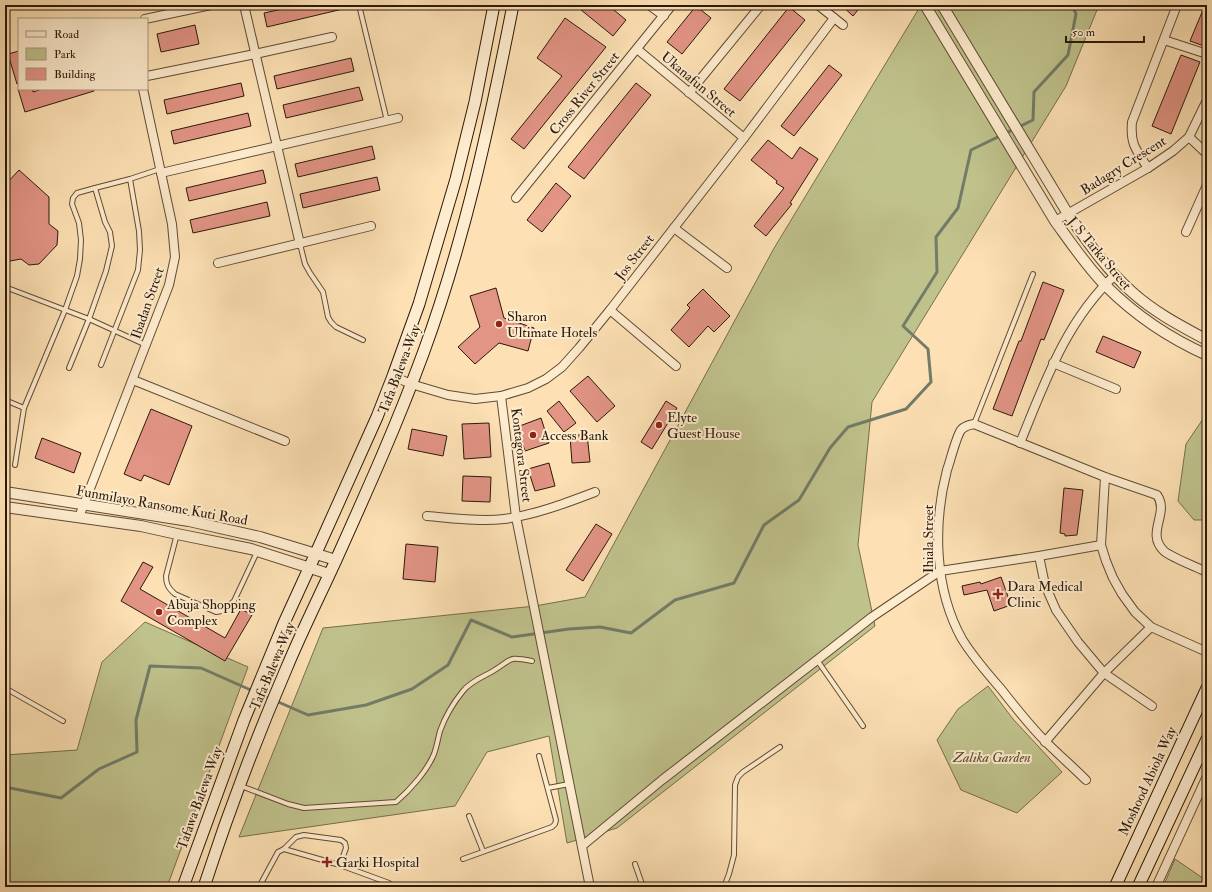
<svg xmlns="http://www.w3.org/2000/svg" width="1212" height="892" font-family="'IM FELL Double Pica',serif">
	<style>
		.green { fill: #c0c28c; stroke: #766e4b }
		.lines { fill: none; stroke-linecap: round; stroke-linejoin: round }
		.stream { stroke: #727c68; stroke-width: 3 }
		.building { fill: #e29485; stroke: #2b190a }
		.service-casing { stroke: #604b34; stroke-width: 6 }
		.minor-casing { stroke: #604b34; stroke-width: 10 }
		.tertiary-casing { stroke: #604b34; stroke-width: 12 }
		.secondary-casing { stroke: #2b190a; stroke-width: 13 }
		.service { stroke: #feecce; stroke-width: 4 }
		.minor { stroke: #feecce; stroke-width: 8 }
		.tertiary { stroke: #feecce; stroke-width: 10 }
		.secondary { stroke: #feecce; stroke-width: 11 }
		.poi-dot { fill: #8f2418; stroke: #feecce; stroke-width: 1.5 }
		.labels { text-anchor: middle; stroke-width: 4; stroke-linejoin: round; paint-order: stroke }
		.street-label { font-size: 14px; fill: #2b190a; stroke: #feecce }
		.poi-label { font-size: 14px; fill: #2b190a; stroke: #feecce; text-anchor: start }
		.park-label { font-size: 14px; font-style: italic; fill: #584c31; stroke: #feecce }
	</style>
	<rect width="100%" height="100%" fill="#fde1b4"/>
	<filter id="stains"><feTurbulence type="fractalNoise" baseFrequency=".005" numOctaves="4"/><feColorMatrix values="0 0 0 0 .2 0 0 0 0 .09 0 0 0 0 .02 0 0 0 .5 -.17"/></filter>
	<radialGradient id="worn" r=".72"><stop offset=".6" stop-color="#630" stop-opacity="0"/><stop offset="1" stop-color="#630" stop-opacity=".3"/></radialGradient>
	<g class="green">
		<path d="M921 5H1099L1066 86 872 402 858 545 875 626 617 828 567 843 549 736 487 752 455 806 239 837 323 628 535 606 585 597 773 250Z"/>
		<path d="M1207 413V520H1194L1178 501 1186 444Z"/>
		<path d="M145 622 248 667 167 887H5V755L77 750 102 662Z"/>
		<path d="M988 686 1013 719 1062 772 1017 813 961 790 937 740 958 709Z"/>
		<path d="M1175 859 1207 881V887H1163Z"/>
	</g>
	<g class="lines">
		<g class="stream">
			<path d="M258 693 271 699"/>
			<path d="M276 701 308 715 366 705 412 689 448 665 471 620 512 637 569 629 600 627 631 633 675 600 734 583 764 525 799 500 830 448 848 427 906 409 931 382 928 349 903 326 937 272 936 237 958 208 971 150 1033 120 1034 92 1068 55 1076 14 1072 5"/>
			<path d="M5 787 61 798 99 769 137 752 136 720 150 666 201 668 253 691"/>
		</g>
	</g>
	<g class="building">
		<path d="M301 5H347V8L267 27 264 13Z"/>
		<path d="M575 5H608L626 20 613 36Z"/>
		<path d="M841 5H862L853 16Z"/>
		<path d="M1205 5H1207V47L1190 41Z"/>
		<path d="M696 6 711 18 682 54 667 42Z"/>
		<path d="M789 7 805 20 740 101 724 89Z"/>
		<path d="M565 18 606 47 524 149 511 139 562 76 537 58Z"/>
		<path d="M195 25 199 44 161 52 157 34Z"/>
		<path d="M19 51V83L17 84 8 54Z"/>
		<path d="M1181 55 1200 62 1171 134 1152 126Z"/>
		<path d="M351 58 354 71 277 89 274 76Z"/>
		<path d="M829 65 842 75 794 136 781 126Z"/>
		<path d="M241 83 244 96 167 114 164 100Z"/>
		<path d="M636 83 651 95 584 179 568 167Z"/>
		<path d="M359 87 363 100 286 118 283 105Z"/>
		<path d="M18 89H33V92L42 89H94V91L25 112Z"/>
		<path d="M248 113 251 126 174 144 171 131Z"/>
		<path d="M768 140 792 159 800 147 818 159 790 203 792 204 766 236 754 226 784 188 776 183 777 181 751 160Z"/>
		<path d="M372 146 375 159 298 177 295 164Z"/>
		<path d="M19 170 49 197V224L58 231 57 245 39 264 29 265 21 259 5 262V185Z"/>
		<path d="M263 170 266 183 189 201 186 188Z"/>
		<path d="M377 177 380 190 303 208 300 194Z"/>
		<path d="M556 183 571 196 542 232 527 220Z"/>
		<path d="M267 202 270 216 193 233 190 220Z"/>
		<path d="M1043 282 1064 290 1044 340 1041 339 1012 416 993 409 1019 341H1021Z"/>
		<path d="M496 288 504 318 534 328 528 351 499 343 475 364 458 347 480 327 470 296Z"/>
		<path d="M703 289 730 316 714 332 708 326 689 347 671 330 690 308 687 305Z"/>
		<path d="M1103 336 1141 352 1134 368 1096 352Z"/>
		<path d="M588 376 615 406 597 422 570 391Z"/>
		<path d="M559 401 576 423 564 432 547 411Z"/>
		<path d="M666 401 677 408 652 449 641 442Z"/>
		<path d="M151 409 192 426 169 485 144 475 141 481 124 474Z"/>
		<path d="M541 418 549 443 525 451 517 427Z"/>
		<path d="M489 423 491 457 464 459 462 424Z"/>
		<path d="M412 429 447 436 443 456 408 449Z"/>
		<path d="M587 434 590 462 572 463 570 436Z"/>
		<path d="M42 438 81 453 74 473 35 458Z"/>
		<path d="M549 463 555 486 535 491 528 469Z"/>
		<path d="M463 476 491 477 490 502 462 501Z"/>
		<path d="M1064 488 1083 490 1077 535 1065 536V534L1060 533Z"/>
		<path d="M596 524 612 534 583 581 566 570Z"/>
		<path d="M406 544 438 547 435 582 403 579Z"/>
		<path d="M143 562 153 567 140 589 225 638 241 609 252 615 225 661 121 601Z"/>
		<path d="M1001 577 1011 605 994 611 987 590 964 595 962 586 980 582 981 584Z"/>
	</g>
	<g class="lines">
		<g class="service-casing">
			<g id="service">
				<path d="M359 5 387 121"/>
				<path d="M300 244 305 264 310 273 323 292 328 317 331 322 336 327 363 340"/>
				<path d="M5 287 89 319 106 271 112 246 110 232 105 222 95 188 130 179 160 169"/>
				<path d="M101 365 138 270 140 250 139 231 130 179"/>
				<path d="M69 368 89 319 146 345"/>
				<path d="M5 400 24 408 65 310 77 276 80 259 81 240 79 223 72 204 73 198 77 193 95 188"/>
				<path d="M974 424 1033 274"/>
				<path d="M15 465 24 408"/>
				<path d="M177 534 166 576C166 584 168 588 175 594L216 612 222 611 234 601 257 552"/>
				<path d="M817 660 863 726"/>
				<path d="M5 688 63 721"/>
				<path d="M241 786 288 804 304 808 396 802C410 790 427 771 434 754 437 746 438 738 440 731 445 717 454 702 463 691 471 681 483 677 493 671 513 659 507 656 532 661"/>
				<path d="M548 788 569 784"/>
				<path d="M469 816 483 851"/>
				<path d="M284 849 296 837 304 835 341 840 345 843 346 848 340 865"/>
				<path d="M463 859 552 827 555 824 556 820 539 756"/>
				<path d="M635 864 643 887H645"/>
				<path d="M259 887 278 852 284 849 340 865 389 883"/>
				<path d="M661 887H662"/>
				<path d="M724 887 729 874 734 855 735 785 738 777 743 772 780 747"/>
			</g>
		</g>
		<g class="minor-casing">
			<g id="minor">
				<path d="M244 5 300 244"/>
				<path d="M649 5 664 16"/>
				<path d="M818 5 843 25"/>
				<path d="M145 19 211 5"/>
				<path d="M1164 40 1207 54"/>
				<path d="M637 49 744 138"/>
				<path d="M147 76 255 54 332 37"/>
				<path d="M689 93 761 5"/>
				<path d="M1189 137 1207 154"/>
				<path d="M1148 168C1136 150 1130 144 1132 122L1177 5"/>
				<path d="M161 173 398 118"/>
				<path d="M516 198 672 5"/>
				<path d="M1055 221 1148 168 1173 151 1189 137 1207 100"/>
				<path d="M674 228 727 268"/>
				<path d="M1186 232 1207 185"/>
				<path d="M218 263 371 226"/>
				<path d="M610 310 676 366"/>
				<path d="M1053 363 1116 389"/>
				<path d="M393 376 411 384 448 395 475 399 501 396 528 388 546 379 562 367 579 348 610 310 744 138 834 18"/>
				<path d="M133 380 285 441"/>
				<path d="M501 396 516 517 590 887"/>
				<path d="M1020 443C1045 382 1066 321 1115 275"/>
				<path d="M1105 477 1101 545 1106 561 1113 578 1122 594 1135 612 1151 627 1207 652"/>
				<path d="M427 516C452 518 479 522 504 519 535 515 566 503 595 492"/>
				<path d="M79 517 169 285 175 257 172 224 143 89"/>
				<path d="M1039 556 1045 585 1056 610 1078 642 1104 673 1152 706"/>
				<path d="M1045 742 1104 673 1151 627"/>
				<path d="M1086 780C1073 767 1059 755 1046 742 1030 726 1015 707 1001 689 987 673 973 657 962 639 934 589 933 524 947 470 950 462 956 437 961 430 964 426 969 425 974 424L1105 477 1157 495C1170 513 1145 533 1164 551 1172 558 1197 567 1207 572"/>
				<path d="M582 846 662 780 817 660 872 617 940 571 1039 556 1101 545"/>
				<path d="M1156 887 1207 776"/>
			</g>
		</g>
		<g class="tertiary-casing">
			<g id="tertiary">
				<path d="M925 5 1055 221C1071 243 1087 267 1106 286 1135 315 1169 338 1207 355"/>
				<path d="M942 5 1068 214C1087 241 1107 270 1132 292 1154 312 1181 326 1207 340"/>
				<path d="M5 492 189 521 260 537 336 560"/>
				<path d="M5 507 141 526 177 534 251 549 329 574"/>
			</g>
		</g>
		<g class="secondary-casing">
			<g id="secondary">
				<path d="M183 887 244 720 284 623 316 553 377 417 393 376 419 304 456 179 475 102 494 5"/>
				<path d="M204 887C228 813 256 739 287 667 302 631 320 595 336 560 367 491 398 422 424 351 465 239 490 122 513 5"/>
				<path d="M1115 887 1207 688"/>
				<path d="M1138 887 1207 739"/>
			</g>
		</g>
		<use href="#service" class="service"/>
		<use href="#minor" class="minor"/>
		<use href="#tertiary" class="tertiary"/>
		<use href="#secondary" class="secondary"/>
	</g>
	<g class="poi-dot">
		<circle cx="499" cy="324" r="4"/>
		<circle cx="659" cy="425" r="4"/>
		<circle cx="533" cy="435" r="4"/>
		<path d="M996 588h4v4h4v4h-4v4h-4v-4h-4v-4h4z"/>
		<circle cx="159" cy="612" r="4"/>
		<path d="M325 856h4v4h4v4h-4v4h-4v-4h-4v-4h4z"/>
	</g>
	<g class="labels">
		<g class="street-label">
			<text transform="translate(699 84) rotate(40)" y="5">Ukanafun Street</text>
			<text transform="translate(584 93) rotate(-51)" y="5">Cross River Street</text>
			<text transform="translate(1123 165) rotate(-32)" y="5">Badagry Crescent</text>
			<text transform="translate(1100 253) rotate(50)" y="5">J. S Tarka Street</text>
			<text transform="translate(634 257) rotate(-52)" y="5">Jos Street</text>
			<text transform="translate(147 303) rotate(-71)" y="5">Ibadan Street</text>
			<text transform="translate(399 369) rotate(-69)" y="5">Tafa Balewa Way</text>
			<text transform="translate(522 455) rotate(83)" y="5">Kontagora Street</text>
			<text transform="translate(162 505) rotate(10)" y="5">Funmilayo Ransome Kuti Road</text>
			<text transform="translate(928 539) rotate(-90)" y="5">Ihiala Street</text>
			<text transform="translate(272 666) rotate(-67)" y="5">Tafa Balewa Way</text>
			<text transform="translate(1147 781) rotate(-65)" y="5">Moshood Abiola Way</text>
			<text transform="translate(199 798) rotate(-70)" y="5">Tafawa Balewa Way</text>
		</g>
		<g class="poi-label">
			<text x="507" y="321">Sharon<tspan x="507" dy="16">Ultimate Hotels</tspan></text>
			<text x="667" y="422">Elyte<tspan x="667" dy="16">Guest House</tspan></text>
			<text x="541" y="440">Access Bank</text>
			<text x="1007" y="591">Dara Medical<tspan x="1007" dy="16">Clinic</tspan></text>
			<text x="167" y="609">Abuja Shopping<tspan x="167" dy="16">Complex</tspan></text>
			<text x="336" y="867">Garki Hospital</text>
		</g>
		<g class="park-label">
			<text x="992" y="762">Zalika Garden</text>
		</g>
	</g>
	<rect width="1212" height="892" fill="none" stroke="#fde1b4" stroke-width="20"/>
	<rect x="6" y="6" width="1200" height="880" fill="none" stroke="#2b190a" stroke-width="2"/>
	<rect x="10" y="10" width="1192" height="872" fill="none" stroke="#2b190a"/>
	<rect x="18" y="18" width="130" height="72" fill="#feecce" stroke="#aa9880"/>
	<rect x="26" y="31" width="20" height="6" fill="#feecce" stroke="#aa9880"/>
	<text x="54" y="38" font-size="12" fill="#2b190a">Road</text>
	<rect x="26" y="48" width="20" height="12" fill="#c0c28c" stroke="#aa9880"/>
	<text x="54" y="58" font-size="12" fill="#2b190a">Park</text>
	<rect x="26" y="68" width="20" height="12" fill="#e29485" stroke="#aa9880"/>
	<text x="54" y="78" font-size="12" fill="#2b190a">Building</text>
	<path d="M1066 36v6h78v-6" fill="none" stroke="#2b190a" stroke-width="2"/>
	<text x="1072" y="36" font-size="12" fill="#2b190a" stroke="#feecce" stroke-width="3" paint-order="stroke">50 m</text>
	<rect width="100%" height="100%" filter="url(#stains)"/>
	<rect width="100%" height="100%" fill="url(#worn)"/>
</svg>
